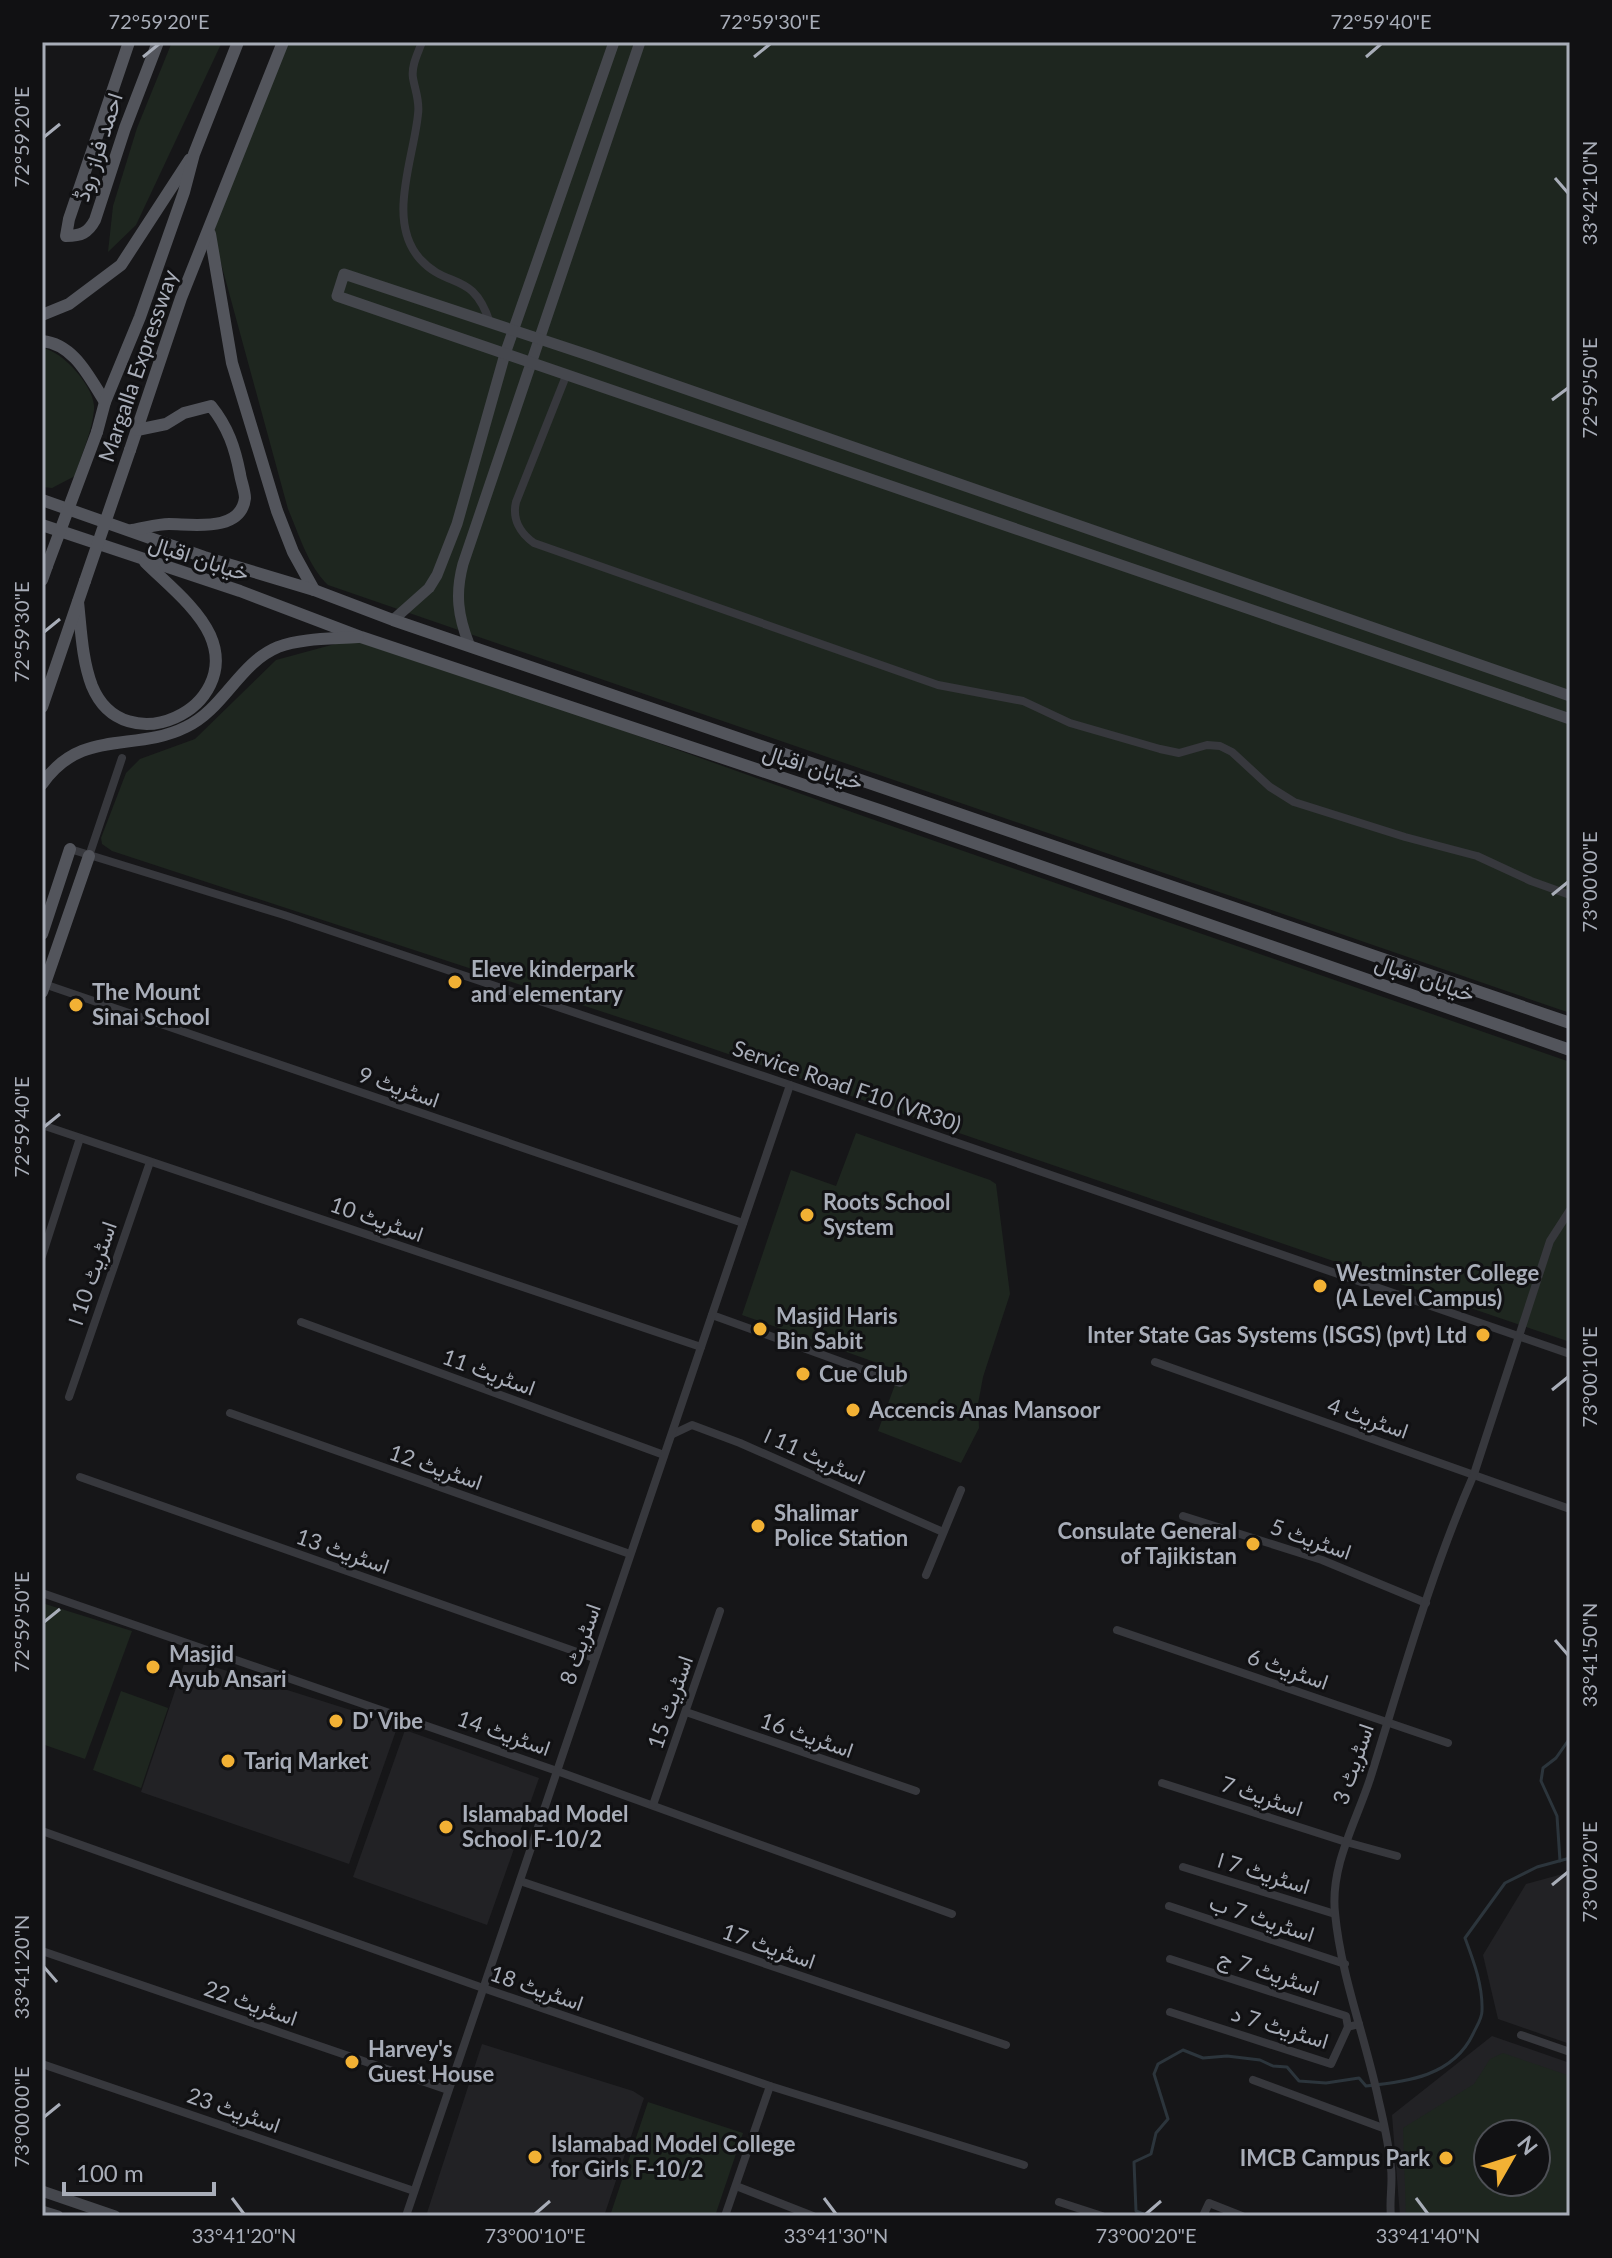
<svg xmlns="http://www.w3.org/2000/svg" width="1612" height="2258" font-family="Lato,Vazirmatn,sans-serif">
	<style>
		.built { fill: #222225; fill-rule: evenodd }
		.green { fill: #1e261f; fill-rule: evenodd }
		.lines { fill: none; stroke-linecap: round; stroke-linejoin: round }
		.stream { stroke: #2c353c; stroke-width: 3 }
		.street { stroke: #37383d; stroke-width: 8 }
		.secondary { stroke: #45474d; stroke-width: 11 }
		.primary { stroke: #53555c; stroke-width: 12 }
		.primary-bridge { stroke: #53555c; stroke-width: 12 }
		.ticks { fill: none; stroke: #a8adb8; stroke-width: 3 }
		.poi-dot { fill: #f2b134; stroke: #111113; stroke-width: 3 }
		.labels { text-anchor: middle; stroke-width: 6; stroke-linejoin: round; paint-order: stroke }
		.street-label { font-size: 22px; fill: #a8adb8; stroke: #111113 }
		.poi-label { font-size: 22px; font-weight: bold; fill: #a8adb8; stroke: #111113; text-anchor: start }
		.neatline { fill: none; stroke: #a8adb8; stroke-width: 3 }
		.ticks-label { font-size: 20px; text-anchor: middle; fill: #a8adb8 }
	</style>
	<rect width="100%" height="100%" fill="#161618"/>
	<g class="built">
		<path d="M186 1658 398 1725 349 1864 141 1792Z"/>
		<path d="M405 1730 539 1778 487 1925 353 1877Z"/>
		<path d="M1570 1872V2044L1498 2019 1483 1955 1526 1884Z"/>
		<path d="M1492 2036 1570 2063V2216H1400L1392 2115ZM1488 2134H1536V2182H1488Z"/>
		<path d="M482 2044 633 2091 644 2098 604 2216H426Z"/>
	</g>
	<g class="green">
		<path d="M172 42H222L136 225 108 252 113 206 137 128Z"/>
		<path d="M279 42H1570V1013L328 585C308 566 299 534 288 509L213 234Z"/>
		<path d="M42 348C62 350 97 389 94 410 92 432 81 455 75 476L52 488 42 487Z"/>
		<path d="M361 637 863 816 1570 1062V1342L658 1030 112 851 102 844 101 838 126 773 140 759 195 739 276 660Z"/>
		<path d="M856 1133 990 1180 996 1184 1010 1294 983 1377 978 1404 979 1428 961 1463 878 1431 900 1371 742 1315 791 1170 836 1186Z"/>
		<path d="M42 1603 132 1631 85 1759 42 1744Z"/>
		<path d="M121 1691 168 1708 141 1788 93 1770Z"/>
		<path d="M1503 2053 1570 2076V2216H1406L1403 2128 1474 2084 1490 2059ZM1488 2134H1536V2182H1488Z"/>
		<path d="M648 2102 743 2133 715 2216H610Z"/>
	</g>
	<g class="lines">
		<g class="stream">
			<path d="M1560 1861 1557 1816 1541 1781 1543 1768 1556 1758 1570 1738"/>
			<path d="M1148 2216 1136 2211 1134 2162 1151 2154 1156 2133 1168 2119 1154 2074 1158 2064 1183 2050 1203 2058 1227 2056 1260 2060 1273 2066 1287 2067 1299 2081 1326 2083 1359 2078 1366 2086C1407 2082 1453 2076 1473 2034 1476 2027 1482 2019 1482 2011 1483 1986 1474 1962 1465 1938L1505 1883 1537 1867 1570 1858"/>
		</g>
		<g class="street">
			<path d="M422 42C418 53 411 66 413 78 415 90 420 101 418 114 414 158 386 221 420 259 448 290 473 270 490 323"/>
			<path d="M566 376 516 502C512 519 520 533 534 543L938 685 1023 701 1070 723 1160 749 1179 753 1207 745 1220 746 1232 752 1270 787 1294 802 1405 837 1477 856 1531 881 1570 895"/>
			<path d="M70 849 284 915 790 1085 1570 1354"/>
			<path d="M89 856 122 758"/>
			<path d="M44 984 743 1223"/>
			<path d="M42 1125 701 1347"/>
			<path d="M42 1256 80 1138"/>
			<path d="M712 1315 900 1383"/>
			<path d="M301 1322 664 1455"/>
			<path d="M1155 1362 1570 1509"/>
			<path d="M69 1397 150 1162"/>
			<path d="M230 1413 630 1554"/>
			<path d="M673 1434 692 1425 740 1443 943 1532"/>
			<path d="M80 1477 594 1658"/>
			<path d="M1183 1516 1322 1560 1426 1603"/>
			<path d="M926 1575 961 1490"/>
			<path d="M42 1593 557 1771 952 1914"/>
			<path d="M1117 1630 1448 1743"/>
			<path d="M686 1712 916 1791"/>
			<path d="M1162 1783 1346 1842 1397 1856"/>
			<path d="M653 1805 720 1611"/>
			<path d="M42 1831 483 1988 770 2086 1024 2165"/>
			<path d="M1183 1867 1335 1914"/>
			<path d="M520 1881 1006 2045"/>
			<path d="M1169 1906 1345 1964"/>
			<path d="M42 1951 448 2090"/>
			<path d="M1170 1959 1346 2016 1348 2027"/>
			<path d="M1170 2012 1331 2064 1348 2027 1359 2024"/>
			<path d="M1521 2035 1570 2052"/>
			<path d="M42 2064 414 2191"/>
			<path d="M1253 2080 1383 2128"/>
			<path d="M736 2186 813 2216"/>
			<path d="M1059 2202 1102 2216"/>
			<path d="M406 2216 790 1085"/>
			<path d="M725 2216 770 2086"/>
			<path d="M1203 2216 1209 2203 1242 2216"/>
			<path d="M1391 2216C1389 2200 1393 2184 1391 2168 1389 2146 1384 2123 1379 2102 1366 2039 1341 1977 1335 1913 1330 1866 1356 1822 1370 1779 1402 1677 1431 1572 1474 1474L1550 1241 1570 1210"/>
		</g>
		<g class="secondary">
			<path d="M393 620 429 588 437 575 457 524 505 354 614 42"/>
			<path d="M469 644C458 616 455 594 463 564L640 42"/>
			<path d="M1570 696 591 356 344 274 337 296 1570 719"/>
			<path d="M42 2191 115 2216"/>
			<path d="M42 2211 58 2216"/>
		</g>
		<g class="primary">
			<path d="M129 42 69 219 66 236C81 236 88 233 95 220L125 128 158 42"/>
			<path d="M210 234 232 363 277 511 293 552 314 590"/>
			<path d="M42 315 69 304 121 265 190 159"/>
			<path d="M42 341C74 344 89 377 105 402"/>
			<path d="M97 432 105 402 140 317 184 192 194 154 238 42"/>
			<path d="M130 450 181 298 283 42"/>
			<path d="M42 500 204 557 314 590 393 620 1570 1023"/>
			<path d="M42 525 240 591 361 637 882 811 1570 1050"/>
			<path d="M132 530C145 528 157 524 169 524 192 524 241 533 245 498 245 491 241 481 240 474 235 448 228 427 211 406L184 413 166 424 137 430"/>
			<path d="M42 580 47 566"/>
			<path d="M78 602C81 629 82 660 92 686 124 764 243 709 210 635 197 607 166 583 145 562"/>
			<path d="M42 707 85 581"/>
			<path d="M42 784C82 727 134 753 186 727 224 709 239 663 278 647 302 638 332 639 358 637"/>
			<path d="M42 934 70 849"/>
			<path d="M42 992 89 856"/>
		</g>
		<g class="primary-bridge">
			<path d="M47 566 97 432"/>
			<path d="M85 581 130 450"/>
		</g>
	</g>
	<path class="ticks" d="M143 57 159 44M754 57 770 44M1366 57 1381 44M44 137 60 124M1555 178 1568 193M1552 400 1568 388M44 632 60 619M1552 895 1568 882M44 1127 60 1114M1552 1390 1568 1377M44 1622 60 1609M1555 1640 1568 1655M1552 1885 1568 1872M44 1967 57 1982M44 2117 60 2104M232 2198 244 2214M824 2198 836 2214M1416 2198 1428 2214M535 2214 550 2201M1146 2214 1161 2201"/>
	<g class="poi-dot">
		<circle cx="455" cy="982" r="8"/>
		<circle cx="76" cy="1005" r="8"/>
		<circle cx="807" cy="1215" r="8"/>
		<circle cx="1320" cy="1286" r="8"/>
		<circle cx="760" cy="1329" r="8"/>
		<circle cx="1483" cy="1335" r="8"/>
		<circle cx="803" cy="1374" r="8"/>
		<circle cx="853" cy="1410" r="8"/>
		<circle cx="758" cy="1526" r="8"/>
		<circle cx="1253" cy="1544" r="8"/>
		<circle cx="153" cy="1667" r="8"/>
		<circle cx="336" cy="1721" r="8"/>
		<circle cx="228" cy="1761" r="8"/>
		<circle cx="446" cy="1827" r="8"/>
		<circle cx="352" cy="2062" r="8"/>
		<circle cx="535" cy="2157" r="8"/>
		<circle cx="1446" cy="2158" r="8"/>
	</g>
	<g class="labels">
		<g class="street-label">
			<text transform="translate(98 147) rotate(-72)" y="8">احمد فراز روڈ</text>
			<text transform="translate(138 366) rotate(-71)" y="8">Margalla Expressway</text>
			<text transform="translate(199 558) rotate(18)" y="8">خیابان اقبال</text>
			<text transform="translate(813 767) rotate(18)" y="8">خیابان اقبال</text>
			<text transform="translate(1425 978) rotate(19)" y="8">خیابان اقبال</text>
			<text transform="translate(847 1086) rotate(19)" y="8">Service Road F10 (VR30)</text>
			<text transform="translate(399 1087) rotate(19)" y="8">اسٹریٹ 9</text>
			<text transform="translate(377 1219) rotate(19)" y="8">اسٹریٹ 10</text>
			<text transform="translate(92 1273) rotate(-71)" y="8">اسٹریٹ 10 ا</text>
			<text transform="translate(489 1372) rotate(20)" y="8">اسٹریٹ 11</text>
			<text transform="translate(1368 1418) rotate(19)" y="8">اسٹریٹ 4</text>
			<text transform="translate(815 1456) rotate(24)" y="8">اسٹریٹ 11 ا</text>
			<text transform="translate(436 1467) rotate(19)" y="8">اسٹریٹ 12</text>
			<text transform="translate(1311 1539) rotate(19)" y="8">اسٹریٹ 5</text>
			<text transform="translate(343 1551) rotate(19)" y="8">اسٹریٹ 13</text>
			<text transform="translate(580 1644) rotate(-71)" y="8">اسٹریٹ 8</text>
			<text transform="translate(1288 1669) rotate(19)" y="8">اسٹریٹ 6</text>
			<text transform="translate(670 1702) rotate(-71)" y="8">اسٹریٹ 15</text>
			<text transform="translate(504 1733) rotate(19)" y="8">اسٹریٹ 14</text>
			<text transform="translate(807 1735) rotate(19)" y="8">اسٹریٹ 16</text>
			<text transform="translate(1353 1764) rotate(-71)" y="8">اسٹریٹ 3</text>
			<text transform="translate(1262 1796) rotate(18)" y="8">اسٹریٹ 7</text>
			<text transform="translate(1264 1873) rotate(17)" y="8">اسٹریٹ 7 ا</text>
			<text transform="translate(1262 1918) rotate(18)" y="8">اسٹریٹ 7 ب</text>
			<text transform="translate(769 1946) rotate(19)" y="8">اسٹریٹ 17</text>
			<text transform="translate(1269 1972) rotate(18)" y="8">اسٹریٹ 7 ج</text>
			<text transform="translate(537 1988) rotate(19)" y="8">اسٹریٹ 18</text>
			<text transform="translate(251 2003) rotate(19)" y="8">اسٹریٹ 22</text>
			<text transform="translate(1280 2027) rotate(17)" y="8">اسٹریٹ 7 د</text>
			<text transform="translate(234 2110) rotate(19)" y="8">اسٹریٹ 23</text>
		</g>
		<g class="poi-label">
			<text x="471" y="977">Eleve kinderpark<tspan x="471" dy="25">and elementary</tspan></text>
			<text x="92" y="1000">The Mount<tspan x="92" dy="25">Sinai School</tspan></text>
			<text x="823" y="1210">Roots School<tspan x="823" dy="25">System</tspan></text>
			<text x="1336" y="1281">Westminster College<tspan x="1336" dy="25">(A Level Campus)</tspan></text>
			<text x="776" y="1324">Masjid Haris<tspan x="776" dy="25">Bin Sabit</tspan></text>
			<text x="1467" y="1343" text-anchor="end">Inter State Gas Systems (ISGS) (pvt) Ltd</text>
			<text x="819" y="1382">Cue Club</text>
			<text x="869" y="1418">Accencis Anas Mansoor</text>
			<text x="774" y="1521">Shalimar<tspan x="774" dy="25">Police Station</tspan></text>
			<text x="1237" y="1539" text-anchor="end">Consulate General<tspan x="1237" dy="25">of Tajikistan</tspan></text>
			<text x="169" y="1662">Masjid<tspan x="169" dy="25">Ayub Ansari</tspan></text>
			<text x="352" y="1729">D' Vibe</text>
			<text x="244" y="1769">Tariq Market</text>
			<text x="462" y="1822">Islamabad Model<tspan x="462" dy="25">School F-10/2</tspan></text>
			<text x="368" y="2057">Harvey's<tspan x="368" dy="25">Guest House</tspan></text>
			<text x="551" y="2152">Islamabad Model College<tspan x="551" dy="25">for Girls F-10/2</tspan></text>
			<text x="1430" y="2166" text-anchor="end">IMCB Campus Park</text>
		</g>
	</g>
	<rect width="1612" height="2258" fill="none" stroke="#111113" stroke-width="88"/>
	<g transform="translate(1512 2158) rotate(51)"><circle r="38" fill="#111113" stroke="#4d4f55" stroke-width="2"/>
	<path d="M0-6L14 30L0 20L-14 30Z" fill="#f2b134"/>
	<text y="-12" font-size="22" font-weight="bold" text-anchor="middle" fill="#a8adb8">N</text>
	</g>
	<path d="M64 2182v12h150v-12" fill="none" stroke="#a8adb8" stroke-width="4"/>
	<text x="76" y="2182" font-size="24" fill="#a8adb8" stroke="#111113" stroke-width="6" paint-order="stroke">100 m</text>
	<rect x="44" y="44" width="1524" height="2170" class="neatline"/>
	<g class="ticks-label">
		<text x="159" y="29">72°59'20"E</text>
		<text x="770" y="29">72°59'30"E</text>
		<text x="1381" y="29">72°59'40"E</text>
		<text transform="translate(22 137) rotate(-90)" y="7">72°59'20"E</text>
		<text transform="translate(1590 193) rotate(-90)" y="7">33°42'10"N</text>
		<text transform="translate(1590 388) rotate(-90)" y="7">72°59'50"E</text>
		<text transform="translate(22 632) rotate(-90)" y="7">72°59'30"E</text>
		<text transform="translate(1590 882) rotate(-90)" y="7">73°00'00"E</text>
		<text transform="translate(22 1127) rotate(-90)" y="7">72°59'40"E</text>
		<text transform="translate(1590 1377) rotate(-90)" y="7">73°00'10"E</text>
		<text transform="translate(22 1622) rotate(-90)" y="7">72°59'50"E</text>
		<text transform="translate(1590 1655) rotate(-90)" y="7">33°41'50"N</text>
		<text transform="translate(1590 1872) rotate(-90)" y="7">73°00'20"E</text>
		<text transform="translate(22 1967) rotate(-90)" y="7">33°41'20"N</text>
		<text transform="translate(22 2117) rotate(-90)" y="7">73°00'00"E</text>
		<text x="244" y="2243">33°41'20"N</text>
		<text x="535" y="2243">73°00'10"E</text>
		<text x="836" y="2243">33°41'30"N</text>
		<text x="1146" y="2243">73°00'20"E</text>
		<text x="1428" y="2243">33°41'40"N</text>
	</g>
</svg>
